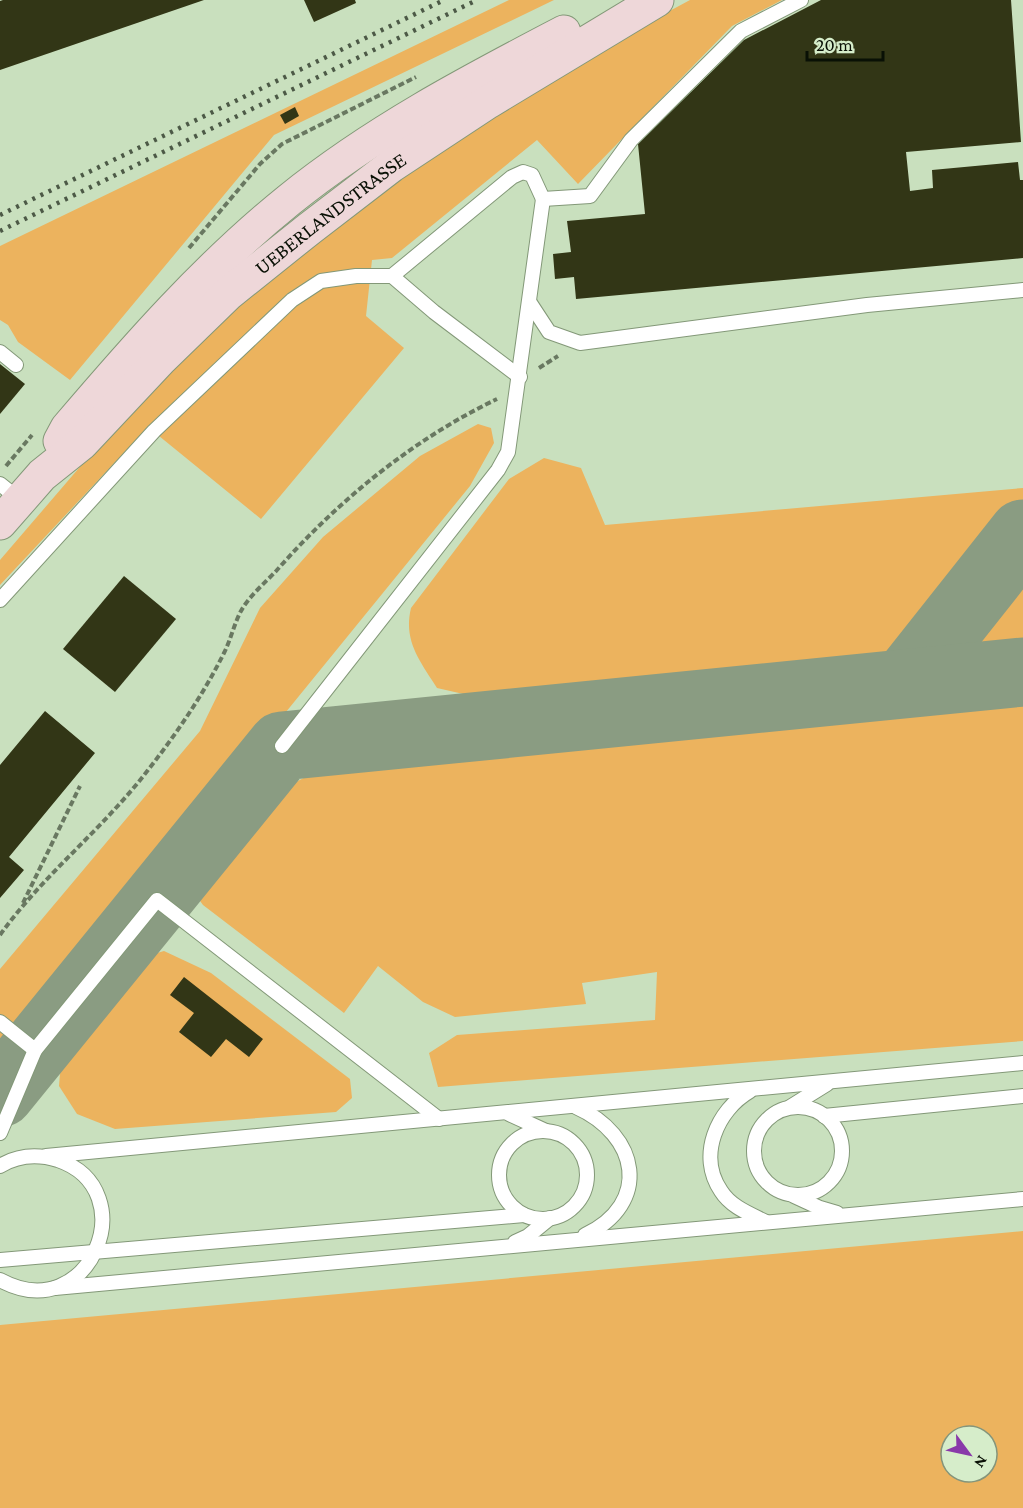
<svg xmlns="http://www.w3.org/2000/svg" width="1023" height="1508" font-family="'Crimson Pro',serif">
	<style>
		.green { fill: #ecb35e; fill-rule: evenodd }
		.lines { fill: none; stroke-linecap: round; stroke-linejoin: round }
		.taxiway { stroke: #8a9c82; stroke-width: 69 }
		.building { fill: #323616 }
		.service-casing { stroke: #839878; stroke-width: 16 }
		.secondary-casing { stroke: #839878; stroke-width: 35 }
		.path { stroke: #697861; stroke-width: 4; stroke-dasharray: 6 3; stroke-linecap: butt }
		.service { stroke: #fff; stroke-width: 14 }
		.secondary { stroke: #eed7d9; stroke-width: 33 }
		.rail { stroke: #4c5946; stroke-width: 4.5; stroke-dasharray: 3 6; stroke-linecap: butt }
		.labels { text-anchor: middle; stroke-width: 6; stroke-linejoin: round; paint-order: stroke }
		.street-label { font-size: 21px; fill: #091005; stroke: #d6edca }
	</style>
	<rect width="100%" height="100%" fill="#c9e0be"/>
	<g class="green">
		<path d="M509 0H554L274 135 70 380 18 342 8 325 0 320V246Z"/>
		<path d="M690 0H782L732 26 578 184 537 140 392 258 372 260 366 316 404 348 261 519 148 427 0 585V560L121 419 241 299 339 221 492 114 577 61Z"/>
		<path d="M478 424 491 428 494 443 470 486 0 1063V969L200 731 260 608 323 537 420 456Z"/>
		<path d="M544 458 581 468 605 525 1023 488V653L503 703 437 688C420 661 403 641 411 608L509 479Z"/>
		<path d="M1023 692V1041L438 1087 429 1053 457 1035 655 1020 657 972 582 983 586 1004 455 1017 423 1002 378 966 344 1013 203 905 195 894V882C213 860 230 832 251 813 287 781 330 765 375 750Z"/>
		<path d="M164 951 211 973 350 1079 352 1098 336 1112 115 1129 77 1114 59 1086 62 1049 129 961Z"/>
		<path d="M1023 1231V1508H0V1325ZM951 1436H987V1472H951Z"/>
	</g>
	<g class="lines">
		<g class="taxiway">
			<path d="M905 683 1023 534"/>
			<path d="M0 1093 282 746 1023 672"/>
		</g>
	</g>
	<g class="building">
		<path d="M3 0H204L0 70V1Z"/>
		<path d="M304 0H355L356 3 314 22Z"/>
		<path d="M821 0H1011L1021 142 906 152 910 191 933 188 932 170 1018 162 1020 180H1023V258L576 299 574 277 555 279 553 254 571 252 567 221 645 214 638 144 744 40Z"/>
		<path d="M295 107 299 116 285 124 280 115Z"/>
		<path d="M0 364 25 384 0 414Z"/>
		<path d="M124 576 176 619 115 692 63 649Z"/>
		<path d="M45 711 95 753 9 857 24 870 0 898V765Z"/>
		<path d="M184 977 263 1039 249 1057 226 1039 211 1057 179 1032 194 1013 170 995Z"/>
	</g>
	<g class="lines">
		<g class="service-casing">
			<g id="service">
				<path d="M392 276 434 312 520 377"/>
				<path d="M530 303 549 332 580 343 867 305 1023 290"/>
				<path d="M0 352 16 365"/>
				<path d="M0 484 20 500"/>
				<path d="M0 600 154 431 292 300 321 281 356 276H392L512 177 523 172 532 175 543 199 590 196 631 140 741 31 801 0"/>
				<path d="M282 746 498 470 508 452 543 199"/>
				<path d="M0 1022 35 1050 157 900 439 1119"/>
				<path d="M750 1091C717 1110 697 1156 721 1191 731 1207 750 1214 766 1222"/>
				<path d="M576 1107C639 1135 652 1203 585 1235"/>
				<path d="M790 1107 827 1084"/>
				<circle cx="798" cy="1151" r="44"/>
				<path d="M509 1114 546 1131"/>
				<path d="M824 1116 1023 1096"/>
				<circle cx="543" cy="1175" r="44"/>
				<path d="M0 1133 35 1050"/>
				<path d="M46 1156 1023 1063"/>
				<path d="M0 1166C18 1155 38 1154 58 1160 146 1190 90 1329 0 1280"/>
				<path d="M794 1196 820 1208 837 1213"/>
				<path d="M515 1242 528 1236 550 1218"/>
				<path d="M0 1260 524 1215"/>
				<path d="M55 1288 1023 1199"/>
			</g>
		</g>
		<g class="secondary-casing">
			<g id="secondary">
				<path d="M60 441 67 428C136 347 206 267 289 200 373 132 468 82 564 32"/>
				<path id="s1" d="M0 523 42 475 82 443 160 360 229 293 309 229 391 166 488 102 657 0"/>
			</g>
		</g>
		<g class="path">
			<path d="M189 248 260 164 282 144 416 77"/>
			<path d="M539 368 558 356"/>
			<path d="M6 466 32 435"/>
			<path d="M23 903 80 786"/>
			<path d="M0 935C43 875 103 829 148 770 177 733 203 695 224 653 231 639 234 624 241 611 249 596 266 582 277 570 339 500 412 440 497 399"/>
		</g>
		<use href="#service" class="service"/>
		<use href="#secondary" class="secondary"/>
		<g class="rail">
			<path d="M0 215 444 0"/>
			<path d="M0 231 477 0"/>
		</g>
	</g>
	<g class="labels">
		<g class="street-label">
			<text dy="7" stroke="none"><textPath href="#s1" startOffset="454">UEBERLANDSTRASSE</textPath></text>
		</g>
	</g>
	<g transform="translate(969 1454) rotate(123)"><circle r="28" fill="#d6edca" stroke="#84957b" stroke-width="1.5"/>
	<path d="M0-4.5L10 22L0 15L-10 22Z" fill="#8939a9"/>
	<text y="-9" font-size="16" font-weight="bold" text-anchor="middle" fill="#091005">N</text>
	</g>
	<path d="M807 51v9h76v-9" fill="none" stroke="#091005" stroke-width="3"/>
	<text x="816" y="51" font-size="18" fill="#091005" stroke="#d6edca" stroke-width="4.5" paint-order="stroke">20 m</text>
</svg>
